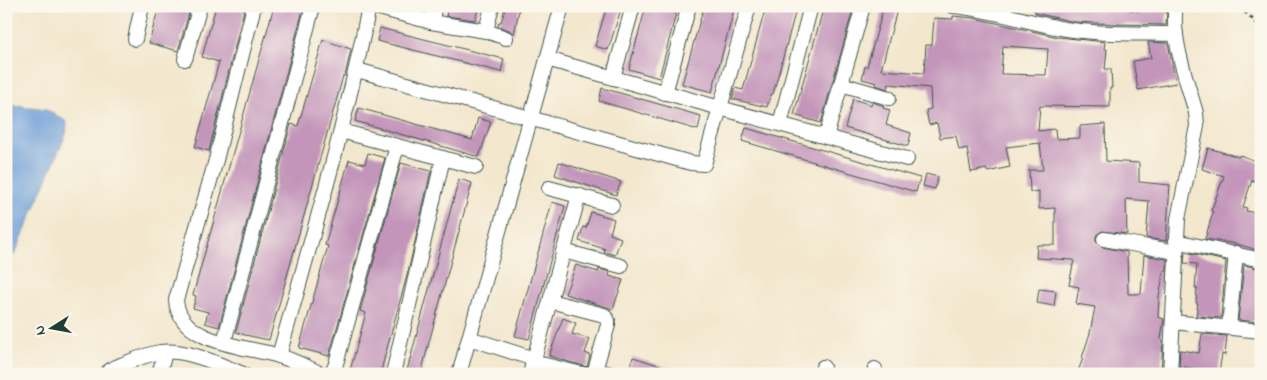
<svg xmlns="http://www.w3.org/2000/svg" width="1267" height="380" font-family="'Indie Flower',sans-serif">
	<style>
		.water { fill: #6e9ed8; stroke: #466e86 }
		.building { fill: #c395ba; fill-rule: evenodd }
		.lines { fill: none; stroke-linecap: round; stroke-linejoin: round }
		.street-casing { stroke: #3f564b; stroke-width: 16 }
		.path { stroke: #3f564b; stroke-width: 2.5; stroke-dasharray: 4 4; stroke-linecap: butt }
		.street { stroke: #fff; stroke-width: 14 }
	</style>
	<rect width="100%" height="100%" fill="#fbf7ec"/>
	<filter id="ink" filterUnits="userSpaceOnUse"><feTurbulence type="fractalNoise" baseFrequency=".02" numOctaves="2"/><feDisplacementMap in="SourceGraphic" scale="10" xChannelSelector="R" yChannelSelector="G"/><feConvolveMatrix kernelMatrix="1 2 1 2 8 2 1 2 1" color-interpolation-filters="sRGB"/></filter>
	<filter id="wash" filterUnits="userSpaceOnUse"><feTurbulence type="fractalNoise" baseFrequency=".0096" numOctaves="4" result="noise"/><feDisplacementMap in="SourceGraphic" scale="20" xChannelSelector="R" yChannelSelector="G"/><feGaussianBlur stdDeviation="1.12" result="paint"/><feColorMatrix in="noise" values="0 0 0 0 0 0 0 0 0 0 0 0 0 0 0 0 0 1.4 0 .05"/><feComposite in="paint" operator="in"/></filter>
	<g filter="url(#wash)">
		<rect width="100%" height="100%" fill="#f3e7cd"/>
		<path class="water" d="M6 104 46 109 67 122 66 134 15 254 6 261Z"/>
		<g id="blocks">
			<g class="building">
				<path d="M159 6H191L178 51 149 43Z"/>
				<path d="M216 6H245L209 151 195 147 219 62 202 57Z"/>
				<path d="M274 6H304L219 327 205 323 208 312 193 308 196 296 193 295Z"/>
				<path d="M448 6H479L475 20 446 16Z"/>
				<path d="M506 6H520L514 34 509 30 498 26 499 22H501Z"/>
				<path d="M607 6H622L608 50 595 46Z"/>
				<path d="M646 6H678L659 78 629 69Z"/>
				<path d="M704 6H735L712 92 682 84Z"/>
				<path d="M766 6H797L773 94H771L767 107 732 99 735 88 743 90Z"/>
				<path d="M824 6H854L821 123 794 115Z"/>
				<path d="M884 6H898L881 70 924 73 926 45H932L934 18 953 19V16L974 18 1058 37 1105 42 1104 49H1107L1105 69H1111L1112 88H1110V107L1040 106 1038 131 1055 129 1056 139 1080 138V126L1105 124 1106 161 1139 163V182L1170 185 1166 241 1146 238 1149 201 1126 199 1127 234 1102 231 1097 234 1095 238 1096 242 1102 247 1127 252 1128 294H1141L1144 255 1167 259V271H1164L1159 296 1158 317 1164 319 1161 339 1163 340 1161 374H1077L1083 358H1082L1090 333 1095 307 1076 304 1079 287 1069 285 1074 260 1036 258 1037 245H1055V208L1039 209V191L1030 192 1029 170H1043L1040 143 1006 147 1010 167 987 172V169L971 172 967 148 959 150 956 136 940 138 937 123 929 125 926 110 931 109 930 88 889 84 888 89 876 85 877 83 862 79 865 66 867 67ZM1003 46 1048 49 1046 75 1001 74Z"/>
				<path d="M1036 6H1074L1117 9V8L1139 11V8L1167 12 1166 25 1118 24 1075 22 1035 13Z"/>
				<path d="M380 28 504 59 501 72 377 41Z"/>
				<path d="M323 40 351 49 345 76H343L339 91 269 340 245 335 236 332 291 124 298 126Z"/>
				<path d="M1148 42 1168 43 1176 83 1138 90 1133 61 1151 58Z"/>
				<path d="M602 88 701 116 698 130 599 101Z"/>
				<path d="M853 99 871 105 872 102 884 106 883 108 890 110 886 125 911 133 908 146 845 128Z"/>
				<path d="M359 108 472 140 478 118 491 122 479 157 355 121Z"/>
				<path d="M746 128 920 178 916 192 742 141Z"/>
				<path d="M1208 148 1239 157 1240 155 1261 163V183L1252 180 1243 207 1247 208 1246 211 1261 214V251L1237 244 1205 239 1213 212 1211 211 1224 176 1202 169Z"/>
				<path d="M368 153 385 158 329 356 299 348 328 246 325 245 349 160 365 164Z"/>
				<path d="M559 162 621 182 616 195 555 175Z"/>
				<path d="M401 163 431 171 409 268 380 374H349L366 313 360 311Z"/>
				<path d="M926 174 938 177 935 189 923 186Z"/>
				<path d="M459 179 472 183 428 346 421 374H406Z"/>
				<path d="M552 202 565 206 529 339 515 336Z"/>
				<path d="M591 212 614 219 610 234 621 238 615 255 604 252 605 249 579 241 583 227 586 228Z"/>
				<path d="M1185 252 1226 261 1221 318 1196 316 1198 303H1196L1197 288H1195L1197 264 1184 263Z"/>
				<path d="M576 265 598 272 599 269 610 272 609 276 623 280 613 309 565 294Z"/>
				<path d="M1244 265 1261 269V322L1238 320Z"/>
				<path d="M1039 289 1056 291 1054 306 1037 303Z"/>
				<path d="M563 318 576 323 572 334 590 339 585 353 590 355 587 367 549 356Z"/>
				<path d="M1202 334 1227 336 1225 355 1222 354 1219 373 1179 366 1180 350 1199 353Z"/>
				<path d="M633 357 678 371 677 374H640L629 370Z"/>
			</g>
		</g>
	</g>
	<g filter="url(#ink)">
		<use href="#blocks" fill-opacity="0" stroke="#3f564b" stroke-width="1"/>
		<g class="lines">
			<g class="street-casing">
				<g id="street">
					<path d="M254 6 216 160 176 300C179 344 246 346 279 356 293 360 308 368 322 374"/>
					<path d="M372 6 431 22 486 31 506 38"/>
					<path d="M953 6C990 9 1024 21 1060 28 1098 35 1137 33 1176 34"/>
					<path d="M431 22 435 6"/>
					<path d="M486 31 492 6"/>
					<path d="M135 39 142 6"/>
					<path d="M185 59 200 6"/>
					<path d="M547 59 720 108 907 159"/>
					<path d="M357 70 691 163 704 164 749 6"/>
					<path d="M613 78 633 6"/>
					<path d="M841 84 889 98"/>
					<path d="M665 93 689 6"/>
					<path d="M780 124 811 6"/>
					<path d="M341 131 476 167"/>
					<path d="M826 137 863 6"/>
					<path d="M549 188 612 205"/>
					<path d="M1104 239 1176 252"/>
					<path d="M1176 241 1261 260"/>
					<path d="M563 251 621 266"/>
					<path d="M550 301 604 315 608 321V325L594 374"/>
					<path d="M1173 322 1261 331"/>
					<path d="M1229 327 1236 253"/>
					<path d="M469 338 534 359"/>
					<path d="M224 342 313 6"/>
					<path d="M279 356C311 240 346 125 369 6"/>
					<path d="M533 362 582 374"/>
					<path d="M595 370 611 374"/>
					<path d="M106 374C111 368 119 366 126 363 136 359 149 354 160 352 188 349 218 364 243 374"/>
					<path d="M159 374 165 353"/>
					<path d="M328 374 331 373 335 367 397 146"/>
					<path d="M393 374 443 158"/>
					<path d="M459 374 562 6"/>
					<path d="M530 374 579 195"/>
					<path d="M821 374 823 367"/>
					<path d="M874 374 875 369"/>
					<path d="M1170 374 1178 219 1197 126 1196 113C1188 84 1170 36 1176 6"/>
				</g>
			</g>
			<path class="path" d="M1238 6 1261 27"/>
			<use href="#street" class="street"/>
		</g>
	</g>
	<rect width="1267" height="380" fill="none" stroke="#fbf7ec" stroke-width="25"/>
	<g transform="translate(52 328) rotate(259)" stroke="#fbf7ec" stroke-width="4" paint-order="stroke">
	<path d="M0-4L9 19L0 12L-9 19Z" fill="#1f3d34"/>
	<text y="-8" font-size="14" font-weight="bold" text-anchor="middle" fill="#1f3d34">N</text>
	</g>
</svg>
